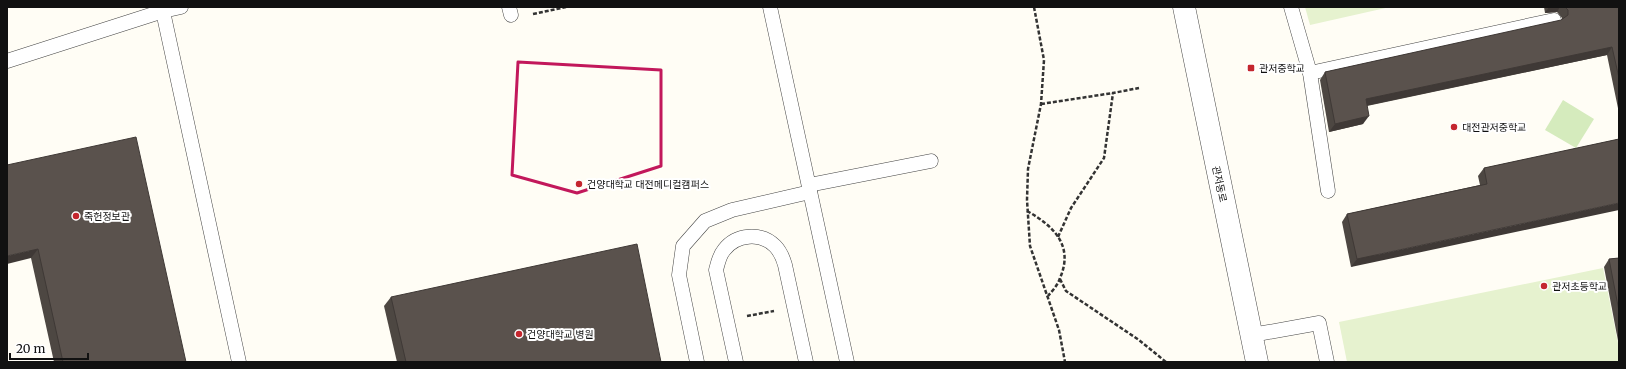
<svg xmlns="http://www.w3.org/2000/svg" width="1626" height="369" font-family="Merriweather,'Noto Sans KR',serif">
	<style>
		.green { fill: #d5ebbd }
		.pitch { fill: #e6f2cf }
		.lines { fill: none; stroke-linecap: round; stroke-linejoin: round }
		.service-casing { stroke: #444; stroke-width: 15 }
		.minor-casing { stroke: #444; stroke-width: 23 }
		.path { stroke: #333; stroke-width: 2.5; stroke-dasharray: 4 2; stroke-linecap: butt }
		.service { stroke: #fff; stroke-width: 14 }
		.minor { stroke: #fff; stroke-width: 22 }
		.wall { fill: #4d4742 }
		.shaded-wall { fill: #3f3936 }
		.building { fill: #5a524d; stroke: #3f3936 }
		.marked { fill: none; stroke: #c2185b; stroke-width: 3; stroke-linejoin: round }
		.poi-dot { fill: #c4262e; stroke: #fff; stroke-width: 1.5 }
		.labels { text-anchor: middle; stroke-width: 4; stroke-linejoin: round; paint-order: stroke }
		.poi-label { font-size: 10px; fill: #111; stroke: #fff; text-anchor: start }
		.street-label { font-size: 10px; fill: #111; stroke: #fff }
	</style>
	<rect width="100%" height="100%" fill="#fffdf5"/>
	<path class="green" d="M1563 100 1594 119 1576 148 1545 130Z"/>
	<g class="pitch">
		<path d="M1305 7H1390L1310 25Z"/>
		<path d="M1603 268 1619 348V362H1347L1339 322Z"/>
	</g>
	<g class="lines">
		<g class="service-casing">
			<g id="service">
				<path d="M162 7 239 362"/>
				<path d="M509 7 511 15"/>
				<path d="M770 7 847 362"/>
				<path d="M1291 7 1310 73 1554 20"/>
				<path d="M7 61 163 11 181 7"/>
				<path d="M1310 73 1328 191"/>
				<path d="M809 185 931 161"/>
				<path d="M1252 335 1319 323 1327 362"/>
				<path d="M697 362 679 275 683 246 705 221 732 210 810 192"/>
				<path d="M736 362 716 270C718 263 719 256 724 250 736 234 761 232 775 246 780 251 783 258 785 265L806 362"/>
			</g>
		</g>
		<g class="minor-casing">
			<path id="minor" d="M1184 7 1257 362"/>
		</g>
		<g class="path">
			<path d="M1034 7 1044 60 1041 104 1028 169 1027 200 1030 246 1059 330 1065 362"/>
			<path d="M533 14 566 7"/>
			<path d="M1041 104 1113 93"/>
			<path d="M1027 211C1054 226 1074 246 1060 278 1058 285 1052 291 1048 296"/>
			<path d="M1058 237 1071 208 1104 158 1113 93 1139 88"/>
			<path d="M1060 279 1066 291 1139 340 1166 362"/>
			<path d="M747 316 774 311"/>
		</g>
		<use href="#service" class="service"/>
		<use href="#minor" class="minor"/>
	</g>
	<g class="wall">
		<path d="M1544 7H1619V113L1607 55 1367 106 1363 124 1329 132 1320 80 1325 72 1562 20V18L1557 12 1545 13Z"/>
		<path d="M1619 139 1351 267 1342 222 1347 214 1480 185 1478 176 1484 168Z"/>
		<path d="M7 165 186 362H54L31 258Z"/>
		<path d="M1619 258V346L1604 267 1609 259Z"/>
		<path d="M391 297 661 362H397L384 306Z"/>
	</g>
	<g class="shaded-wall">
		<path d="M1549 7H1560L1557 12 1545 13Z"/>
		<path d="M1612 47 1607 55 1360 107 1366 99Z"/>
		<path d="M1369 116 1363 124 1329 132 1335 124Z"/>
		<path d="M1619 203V210L1351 267 1357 259Z"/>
		<path d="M38 249 31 258 7 264V256Z"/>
	</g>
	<g class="building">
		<path d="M1565 7H1619V78L1612 47 1366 99 1369 116 1335 124 1325 72 1561 20 1568 15V10Z"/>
		<path d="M136 137 186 362H63L38 249 7 256V165Z"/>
		<path d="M1619 139V203L1357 259 1347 214 1487 184 1484 168Z"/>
		<path d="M637 244 661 362H406L391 297Z"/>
		<path d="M1619 258V311L1609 259Z"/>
	</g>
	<path class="marked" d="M518 62 661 70V166L577 193 512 175Z"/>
	<g class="poi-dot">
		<rect x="1247" y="64" width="8" height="8" rx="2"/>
		<circle cx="1454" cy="127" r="4"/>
		<circle cx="579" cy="184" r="4"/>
		<circle cx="76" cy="216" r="4"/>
		<circle cx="1544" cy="286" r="4"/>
		<circle cx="519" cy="334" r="4"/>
	</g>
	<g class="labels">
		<g class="poi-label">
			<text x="1259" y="72">관저중학교</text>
			<text x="1462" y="131">대전관저중학교</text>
			<text x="587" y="188">건양대학교 대전메디컬캠퍼스</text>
			<text x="84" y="220">죽헌정보관</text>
			<text x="1552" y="290">관저초등학교</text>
			<text x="527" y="338">건양대학교 병원</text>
		</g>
		<g class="street-label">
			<text transform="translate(1220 184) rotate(78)" y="4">관저동로</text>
		</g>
	</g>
	<rect width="1626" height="369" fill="none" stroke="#111111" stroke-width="16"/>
	<path d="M10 353v6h78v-6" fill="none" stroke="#111111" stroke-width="2"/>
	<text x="16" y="353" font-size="12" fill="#111111" stroke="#ffffff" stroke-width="3" paint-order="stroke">20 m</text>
</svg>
